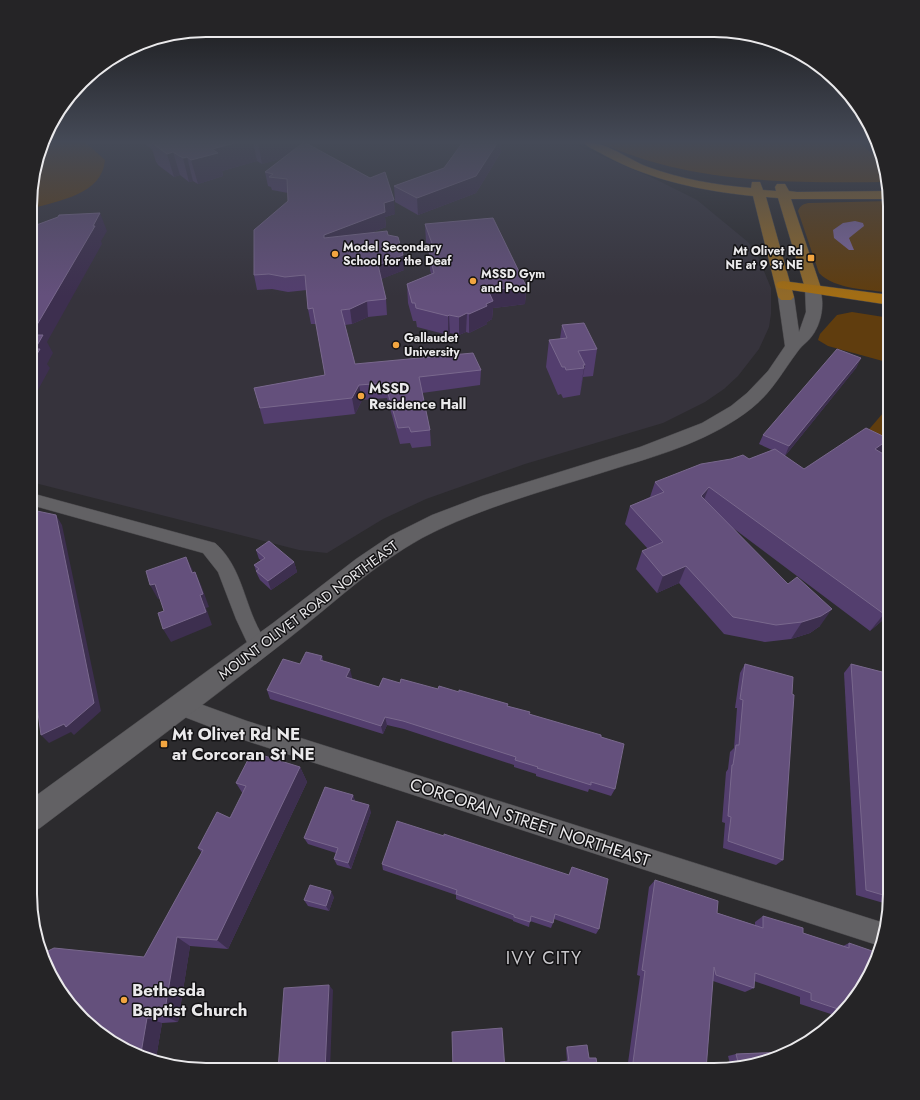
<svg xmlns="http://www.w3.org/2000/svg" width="920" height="1100" font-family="Jost,sans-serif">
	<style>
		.built { fill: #36333c }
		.green { fill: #603d0e }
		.water { fill: #7f68a0 }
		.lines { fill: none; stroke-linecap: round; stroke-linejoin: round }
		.minor-casing { stroke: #474649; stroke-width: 1 }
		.secondary-casing { stroke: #474649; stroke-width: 1 }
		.primary-casing { stroke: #474649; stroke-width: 1 }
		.trunk-casing { stroke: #474649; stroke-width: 1 }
		.minor { fill: #626164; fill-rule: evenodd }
		.secondary { fill: #626164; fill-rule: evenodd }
		.primary { fill: #926a28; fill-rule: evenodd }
		.trunk { fill: #a26d14; fill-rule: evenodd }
		.wall { fill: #533e6e }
		.shaded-wall { fill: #3d2f4f }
		.building { fill: #64507c; stroke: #79688d }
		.poi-dot { fill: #f2a540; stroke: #141315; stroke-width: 1.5 }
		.labels { text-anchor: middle; stroke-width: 3; stroke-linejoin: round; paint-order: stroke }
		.far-poi-label { font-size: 12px; font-weight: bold; fill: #eae9eb; stroke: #141315; text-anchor: start }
		.poi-label { font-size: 14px; font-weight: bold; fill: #eae9eb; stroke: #141315; text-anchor: start }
		.street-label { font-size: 14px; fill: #eae9eb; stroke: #141315 }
		.near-poi-label { font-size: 17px; font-weight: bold; fill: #eae9eb; stroke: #141315; text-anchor: start }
		.near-street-label { font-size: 17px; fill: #eae9eb; stroke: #141315 }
		.near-neighbourhood-label { font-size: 18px; letter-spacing: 1px; fill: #c8c7cb; stroke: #141315 }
		.rim { fill: none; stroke: #eae9eb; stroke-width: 2 }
	</style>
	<rect width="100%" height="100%" fill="#2c2b2e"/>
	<path class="built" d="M45 142H569L653 178 697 200 748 242 758 257 771 288V314L769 327 759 349 738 376 724 389 705 402 663 423 525 464 426 499 383 519 327 553 299 550 31 482 32 183Z"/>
	<g class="green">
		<path d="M45 142H85L105 160C102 195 59 200 31 209L32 183Z"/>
		<path d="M599 142H859L885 165 887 182C789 183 690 184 599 142Z"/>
		<path d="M889 201 890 293C869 289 835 290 819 273L798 211C800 205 805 203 810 203Z"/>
		<path d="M852 312 890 318V363L828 346 818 340 820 334 837 315Z"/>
		<path d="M890 405V441L882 443 865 434Z"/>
	</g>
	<path class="water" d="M855 221 863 223 864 226 849 238 854 250H849L834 238 833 230 843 223Z"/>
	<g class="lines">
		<g class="minor-casing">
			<g id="minor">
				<path d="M31 493 215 543C238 563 243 593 254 619 258 629 264 638 269 647L266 653 259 655 252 653 236 619 218 572 203 553 31 505Z"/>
				<path d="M181 697 247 721 881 922 884 923 877 945 247 741 174 713 171 706 174 699Z"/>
			</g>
		</g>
		<g class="secondary-casing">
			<path id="secondary" d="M813 283 818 285C826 300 822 323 812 336 808 342 802 345 798 351 783 371 772 392 752 408 713 439 664 454 617 468 552 489 483 506 422 538 373 565 332 605 288 639 206 703 123 765 40 828L30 833V800L273 623 356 559 390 536 432 515 482 496 640 447 702 423 731 406 747 393 768 371 785 346 778 297 781 294H791L794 297 799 332 806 312 805 288 808 285Z"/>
		</g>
		<g class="primary-casing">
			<path id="primary" d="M583 142C606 141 627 159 648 167 681 179 716 185 751 188L752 182H760L763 190 776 191 775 187 777 184H785L789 191 797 192 888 191 889 199H791L821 288 818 291H808L805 288 778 198 766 197 794 297 791 300H781L778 297 753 196C702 191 650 180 604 155 598 151 588 148 583 142Z"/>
		</g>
		<g class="trunk-casing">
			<path id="trunk" d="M783 281 890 295V305L778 288 776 285 778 282Z"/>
		</g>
		<use href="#minor" class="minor"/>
		<use href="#secondary" class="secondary"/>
		<use href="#primary" class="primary"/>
		<use href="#trunk" class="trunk"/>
	</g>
	<g class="wall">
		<path d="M142 142H305L395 214 385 217 386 227 370 233 388 235 404 270 381 279 386 299 387 315 368 317 352 324 345 325 355 364 481 370 480 385 422 393 430 430 431 446 412 448 410 443 400 444 387 398 362 400 355 414 264 424 254 388 325 375 316 324H311L308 309 307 290 288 292 272 289 257 290 254 275 288 201V193L272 190 271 187 268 186 265 172 283 158 262 164 257 161 222 171 223 176 198 184 193 181 189 182 180 175 174 177 158 165 157 163 156 162 152 149Z"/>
		<path d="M463 142H501V152L476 193 418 215 395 202 394 186 444 168Z"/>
		<path d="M425 224 526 286 525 304 493 308 492 319 487 322V324L469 333 466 332 459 335 450 333 448 335 417 327 416 321H413L408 303 407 284 431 274 430 270V252L426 242Z"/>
		<path d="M562 325 597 349 593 376 583 377 580 395 563 398 561 394 558 395 546 367 549 340 560 339Z"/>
		<path d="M861 358 856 368 785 456 804 469 889 439 881 452 890 458V614L870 631 733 528 820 626 810 633 791 639 765 642 724 634 679 583 657 593 636 569 642 551 648 549 625 524 630 506 650 497 655 482 749 459 772 450 759 444 763 435Z"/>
		<path d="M256 550 294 562 297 572 271 590 260 580 257 574 254 565 261 560 259 559Z"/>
		<path d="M322 656 323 661 352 677 351 679 379 687 400 683 438 689 508 706 529 714 601 737 615 789 611 796 589 789 588 792 536 776V774L514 767V765L404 729 387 725 383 734 270 699 267 690Z"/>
		<path d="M745 664 783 860 776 865 723 848 725 823 722 822 726 772 728 769 730 752 734 748 737 708H735L740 673Z"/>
		<path d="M851 664 890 674V903L887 904 856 895 844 673Z"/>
		<path d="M300 767 307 782 228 949 190 946 178 1022 162 1023 156 1058 118 1046 144 957 202 853 198 848 230 818 243 794 236 783Z"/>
		<path d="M353 795 355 801 371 812 351 869 337 865 334 859 336 853 308 844 304 838Z"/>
		<path d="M397 821 599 929 596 934 554 919 553 923 551 928 530 921 529 927 513 921V920L456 899V895L383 870 382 864Z"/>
		<path d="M655 880 717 913 755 925V922L763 916 803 933 843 946 849 943 866 982 840 1017 800 1004V997L754 981V988L745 992 713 981 706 1070H627L640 976 637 975 649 887Z"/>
		<path d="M334 897 329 911 308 906 304 900Z"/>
		<path d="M567 1047 589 1058 598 1070H560L559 1063 560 1062 567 1061 566 1048Z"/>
		<path d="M785 1052 731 1068 728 1056 736 1054Z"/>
	</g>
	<g class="shaded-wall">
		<path d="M238 142H253L257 161 222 171 223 176 198 184 191 160 212 149Z"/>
		<path d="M258 142H305L306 151 262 164Z"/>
		<path d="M498 142H501V152L476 193 418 215 417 198Z"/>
		<path d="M173 152 180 175 174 177 167 154Z"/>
		<path d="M187 157 193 181 189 182 183 158Z"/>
		<path d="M394 200 395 214 385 217 386 227 326 250 324 235 384 203Z"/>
		<path d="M100 213 107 231 101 241 102 244 47 342 53 353 47 364 50 368 33 399 31 396V364L35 349 31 335Z"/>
		<path d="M403 255 404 270 379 280 378 265Z"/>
		<path d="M526 286 525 304 493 308 492 319 487 322V324L469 333V314L488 290Z"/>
		<path d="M367 301 368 317 352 324 350 309Z"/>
		<path d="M467 313 466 332 459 335V317Z"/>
		<path d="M449 315 450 333 448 335V316Z"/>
		<path d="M861 358 856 368 785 456 789 446Z"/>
		<path d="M583 365H585L580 392 584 368Z"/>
		<path d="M359 385 362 400 355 414 352 398Z"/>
		<path d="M889 439 878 457 875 449Z"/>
		<path d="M709 487 702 505 701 496Z"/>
		<path d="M56 515 62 525 101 711 74 735 71 732 49 743 41 735Z"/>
		<path d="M186 557 193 571 199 586 192 573Z"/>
		<path d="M294 562 297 572 271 590 268 581Z"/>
		<path d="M686 566 679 583 657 593 663 576Z"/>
		<path d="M195 572 201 585 209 607 206 608 212 625 171 642 163 629 200 595Z"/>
		<path d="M155 584 163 597 158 599 150 585Z"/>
		<path d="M832 609 820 626 810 633 791 639 802 622Z"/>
		<path d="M890 609V614L870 631 884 614Z"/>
		<path d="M350 669 352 677 348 686 346 677Z"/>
		<path d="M385 717 387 725 383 734 381 726Z"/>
		<path d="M300 767 307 782 228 949 217 940Z"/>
		<path d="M353 795 355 802 351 800Z"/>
		<path d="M369 805 371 812 351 869 348 863Z"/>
		<path d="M331 891 334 897 329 911 326 906Z"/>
		<path d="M177 937 190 946 178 1022 164 1016Z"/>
		<path d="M329 985 333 990 330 1070H325Z"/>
		<path d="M147 1018 162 1023 156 1058 141 1053Z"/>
	</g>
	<g class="building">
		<path d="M151 142H238L212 149 218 153 191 160 187 157 183 158 173 152 167 154Z"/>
		<path d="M304 142 370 178 385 172 394 200 384 203 385 212 324 235V238L387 231 388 235 398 237 403 255 378 265 386 299 367 301 350 309 341 310 355 364 473 353 481 370 419 377 430 430 411 432 409 427 398 428 385 383 359 385 352 398 260 408 254 388 325 375 313 308 308 309 305 275 285 277 269 274 254 275V230L288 201 287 179 269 177 273 174 265 172Z"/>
		<path d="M463 142H498L476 176 417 198 394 186 444 168Z"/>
		<path d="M100 213 93 226H95L31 335V227L58 217 59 215Z"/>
		<path d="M493 218 526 286 488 290 493 301 486 304 487 306 469 314 467 313 459 317 449 315 448 316 416 308 415 303H412L407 284 434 273 429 252H435L425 224Z"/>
		<path d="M584 323 597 349 578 351 585 365H583L584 368 566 370 565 367H562L549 340 567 338 562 325Z"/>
		<path d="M31 335H43L35 349H40L31 364Z"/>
		<path d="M837 349 861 358 789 446 763 435Z"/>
		<path d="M866 428 889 439 875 449 890 458V609L884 614 709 487 701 496 788 584 797 577 832 609 821 616 802 622 776 625 733 617 686 566 663 576 642 551 663 542 630 506 664 492 655 482 701 464 731 459 743 455 749 459 775 449 804 469Z"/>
		<path d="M37 511 56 515 94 703 66 727 64 724 41 735 31 662V513Z"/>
		<path d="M269 541 294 562 268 581 256 571 259 569 254 565 265 558 256 550Z"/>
		<path d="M186 557 192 573 195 572 203 594 200 595 206 612 163 629 158 613 164 611 155 584 150 585 146 571Z"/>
		<path d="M306 652 322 656 320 660 350 669 346 677 379 687 383 678 400 683 401 679 438 689 439 686 459 692V690L508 704 507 706 530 712 529 714 601 735V737L624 744 615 789 591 782V785L537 768 538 767 515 760 516 757 403 721 385 717 381 726 267 690 283 659 300 664Z"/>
		<path d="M745 664 793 677 792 694 794 695 783 860 728 841 731 817 728 816 732 765H733L736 745H739L743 700 740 699Z"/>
		<path d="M851 664 890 674V897L866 890Z"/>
		<path d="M252 752 300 767 217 940 177 937 164 1016 147 1018 141 1053 118 1046 82 1019 54 982 42 954 54 948 144 957 203 850 198 848 217 812 230 818 246 786 236 783Z"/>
		<path d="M325 787 353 795 351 800 369 805 348 863 334 859 338 848 304 838Z"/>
		<path d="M397 821 444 836V834L569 875 572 867 608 879 599 929 555 914 553 923 531 916 530 922 514 917V915L456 894 457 890 382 864Z"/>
		<path d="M655 880 718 901 717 913 763 928V916L803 928V933L849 948V943L875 952 866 982 844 1011 811 1000V993L755 973 754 988 716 975 714 967 706 1070H632L645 971 642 970Z"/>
		<path d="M310 885 331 891 326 906 304 900Z"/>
		<path d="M329 985 325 1070H278L284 988Z"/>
		<path d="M502 1028 505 1070H453L452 1032Z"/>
		<path d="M587 1045 589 1058H596L598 1070H561L560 1062 569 1061 567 1047Z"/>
		<path d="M785 1052 739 1066 736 1054Z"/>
	</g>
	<linearGradient id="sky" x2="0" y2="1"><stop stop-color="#181819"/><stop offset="0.48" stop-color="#454a57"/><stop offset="1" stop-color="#454a57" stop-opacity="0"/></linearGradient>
	<rect width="920" height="296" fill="url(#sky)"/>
	<g class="poi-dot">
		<circle cx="335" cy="254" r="4"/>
		<rect x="807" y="254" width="8" height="8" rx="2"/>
		<circle cx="473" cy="281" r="4"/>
		<circle cx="396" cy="345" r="4"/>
		<circle cx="361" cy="396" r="4"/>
		<rect x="160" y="740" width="8" height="8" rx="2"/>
		<circle cx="124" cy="1000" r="4"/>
	</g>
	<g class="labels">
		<g class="far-poi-label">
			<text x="343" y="251">Model Secondary<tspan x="343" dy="14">School for the Deaf</tspan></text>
			<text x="803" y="255" text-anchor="end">Mt Olivet Rd<tspan x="803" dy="14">NE at 9 St NE</tspan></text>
			<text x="481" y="278">MSSD Gym<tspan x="481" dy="14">and Pool</tspan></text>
			<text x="404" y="342">Gallaudet<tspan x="404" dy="14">University</tspan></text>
		</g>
		<g class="poi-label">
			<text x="369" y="393">MSSD<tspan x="369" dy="16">Residence Hall</tspan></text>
		</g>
		<g class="street-label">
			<text transform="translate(308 610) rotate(-37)" y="5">MOUNT OLIVET ROAD NORTHEAST</text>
		</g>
		<g class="near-poi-label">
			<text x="172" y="740">Mt Olivet Rd NE<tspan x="172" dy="20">at Corcoran St NE</tspan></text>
			<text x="132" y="996">Bethesda<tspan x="132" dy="20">Baptist Church</tspan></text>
		</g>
		<g class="near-street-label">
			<text transform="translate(530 822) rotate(18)" y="6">CORCORAN STREET NORTHEAST</text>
		</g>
		<g class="near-neighbourhood-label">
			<text x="544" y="964">IVY CITY</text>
		</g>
	</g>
	<path d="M0 0H920V1100H0ZM206 37H714A169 169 0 0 1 883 206V894A169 169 0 0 1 714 1063H206A169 169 0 0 1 37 894V206A169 169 0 0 1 206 37Z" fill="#252426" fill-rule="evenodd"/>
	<path class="rim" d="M206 37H714A169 169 0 0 1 883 206V894A169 169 0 0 1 714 1063H206A169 169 0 0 1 37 894V206A169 169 0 0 1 206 37Z"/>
</svg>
